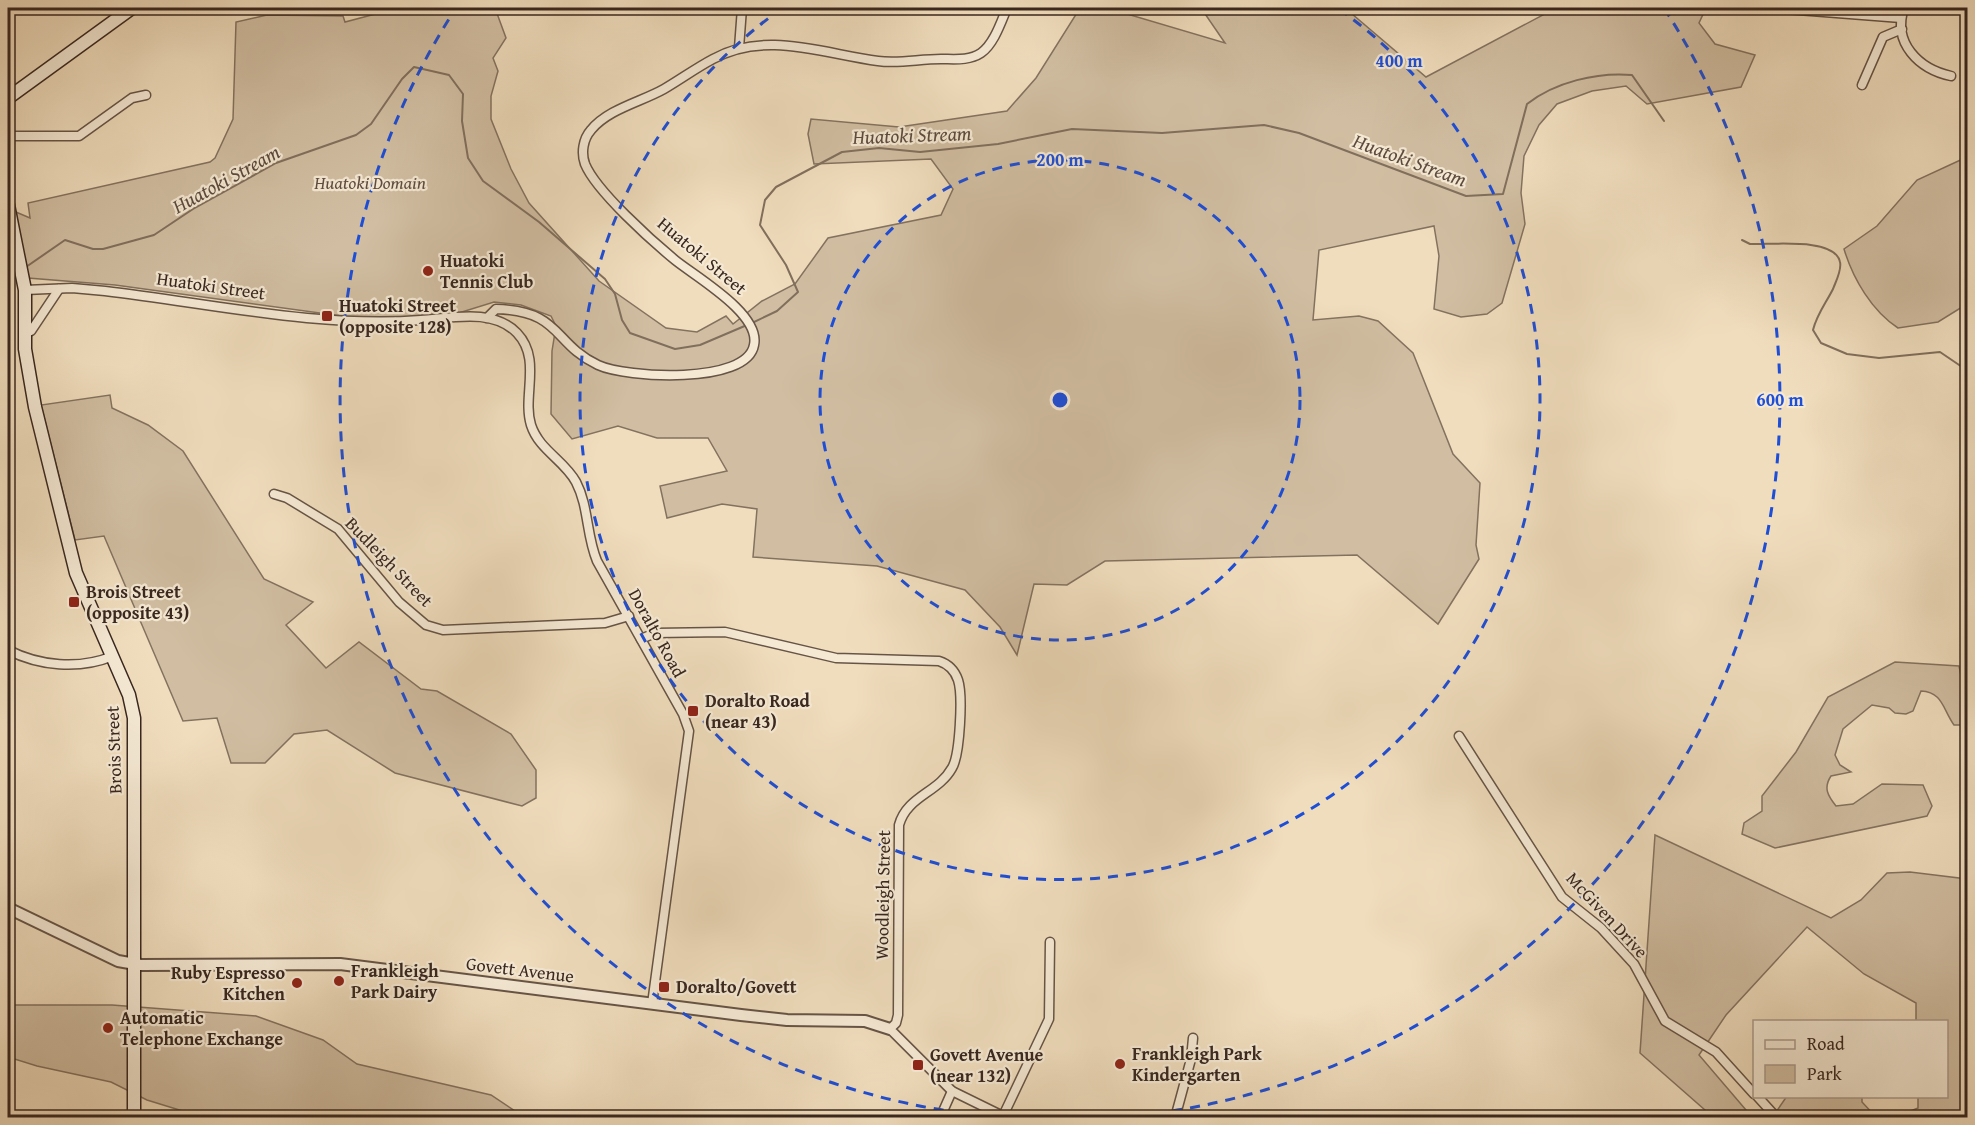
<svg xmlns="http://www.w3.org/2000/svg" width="1975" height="1125" font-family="'Gentium Book Plus',serif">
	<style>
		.green { fill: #d1bea2; stroke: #847260; stroke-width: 1.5 }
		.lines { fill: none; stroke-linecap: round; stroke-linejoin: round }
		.stream { stroke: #816f5d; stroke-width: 2 }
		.minor-casing { stroke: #665446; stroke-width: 11 }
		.tertiary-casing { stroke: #665446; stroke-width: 14 }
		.secondary-casing { stroke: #38271f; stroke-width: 15 }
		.minor { stroke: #f5e9d4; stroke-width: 8 }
		.tertiary { stroke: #f5e9d4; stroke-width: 10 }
		.secondary { stroke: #f5e9d4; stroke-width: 12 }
		.ring { fill: none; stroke: #1d4ed8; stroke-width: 3; stroke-dasharray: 10 8 }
		.poi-dot { fill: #8f2418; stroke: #f5e9d4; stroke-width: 2 }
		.labels { text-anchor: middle; stroke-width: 4.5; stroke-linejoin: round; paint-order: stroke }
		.park-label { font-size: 18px; font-style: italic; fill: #5e4d40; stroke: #f5e9d4 }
		.street-label { font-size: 18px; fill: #38271f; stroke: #f5e9d4 }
		.poi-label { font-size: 18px; font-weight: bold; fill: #38271f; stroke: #f5e9d4; text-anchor: start }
		.water-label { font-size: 20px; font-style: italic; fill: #5c4b3e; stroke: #f5e9d4 }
		.centre { fill: #1d4ed8; stroke: #f5e9d4; stroke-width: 3 }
		.ring-label { font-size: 18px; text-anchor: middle; font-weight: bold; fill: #1d4ed8; stroke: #f5e9d4; stroke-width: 4.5; stroke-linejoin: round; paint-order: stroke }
	</style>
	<rect width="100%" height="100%" fill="#f0ddbd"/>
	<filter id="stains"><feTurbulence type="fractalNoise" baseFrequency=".00333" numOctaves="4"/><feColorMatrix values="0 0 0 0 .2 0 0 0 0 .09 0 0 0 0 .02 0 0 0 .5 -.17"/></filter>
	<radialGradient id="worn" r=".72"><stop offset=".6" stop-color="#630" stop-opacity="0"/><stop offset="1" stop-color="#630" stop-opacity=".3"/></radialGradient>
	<g class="green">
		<path d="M398 8H495L506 38 493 58 498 71 491 96V119L511 169 529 203 599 281 666 328 697 332 726 316 733 324 762 301 795 284 828 238 941 215 953 189 931 159 814 164 808 134 811 119 899 127 1007 111 1036 78 1080 8H1107L1225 43 1201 8H1345L1426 77 1556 8H1706L1699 23 1715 44 1755 55 1741 87 1647 104 1626 86 1592 91 1557 104 1539 125 1524 156 1521 193 1525 224 1502 303 1487 314 1461 317 1434 309 1439 256 1434 226 1319 250 1313 320 1359 316 1378 321 1413 353 1453 454 1480 483 1476 545 1479 559 1438 624 1357 555 1105 561 1067 585 1034 584 1017 655 1000 627 965 590 877 566 753 557 757 509 722 504 667 518 660 486 727 471 708 438H657L618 426 572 439 551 414 552 351 556 326 551 316 521 305 494 302 449 316 371 320 115 285 28 278 16 212 30 218 28 203 210 162 215 158 233 119 236 22 267 15 343 16 345 22Z"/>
		<path d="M1967 157V304L1938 322 1898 328C1872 311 1853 279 1844 249L1877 226 1917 180Z"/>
		<path d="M110 395 112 408 148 425 183 451 264 579 313 602 286 625 326 668 359 642 421 689 437 691 511 734 536 770V798L522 806 395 773 327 730 294 734 265 763H231L217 718 183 721 104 536 75 540 41 405Z"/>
		<path d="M1895 662 1959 666 1967 704V725H1954C1943 710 1943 692 1921 691L1913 711 1906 714 1895 713 1889 708 1872 705 1843 729 1835 755 1840 765 1851 772 1831 776C1823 788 1828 796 1836 806L1853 804 1882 784 1923 785 1932 806 1927 816 1775 848 1742 834 1744 823 1762 811V796L1796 752 1828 697Z"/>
		<path d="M1655 835 1831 918 1861 900 1887 873 1910 872 1967 879V1117H1896L1918 1108V1097L1946 1096V1022L1916 1021V1003L1864 974 1807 927 1726 1015 1699 1055 1752 1117H1713L1640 1053Z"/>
		<path d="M8 1005H112L256 1016 323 1040 357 1064 491 1095 521 1115 515 1118 202 1117 147 1100 111 1082 37 1066 8 1057Z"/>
		<path d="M1787 1096 1862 1097V1102L1876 1117 1772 1118Z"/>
	</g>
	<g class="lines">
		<g class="stream">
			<path d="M1742 240 1750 244C1771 245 1835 237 1840 262 1842 270 1836 281 1833 289 1826 303 1817 314 1813 330L1821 343 1847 354 1879 358 1940 352 1968 371"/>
			<path d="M26 267 65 240 93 249H103L154 235 193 209 276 163 356 135 371 124 402 79 414 67 449 75 463 94 462 121 468 158 483 181 539 222 605 279 615 294 622 320 630 333 675 349 700 345 747 325"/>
			<path d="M8 283 17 274"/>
			<path d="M752 323 777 311 798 292 786 265 760 225 765 200 776 187 842 152 879 148 920 152 998 144 1072 129 1162 133 1264 125 1299 133 1466 196 1503 194 1527 104C1555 82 1597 72 1632 75L1664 121"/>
		</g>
		<g class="minor-casing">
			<g id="minor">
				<path d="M1773 8 1901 18"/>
				<path d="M1904 8C1892 43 1919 69 1951 76"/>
				<path d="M739 48 742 8"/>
				<path d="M1862 85 1883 37 1902 29"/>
				<path d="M8 136H79L132 98 146 95"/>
				<path d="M25 290 72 288 105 291C209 303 317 328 421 320 452 318 493 308 517 333 542 359 522 396 531 425 539 450 564 460 576 482 589 507 586 535 597 561L683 714 689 731 652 1004"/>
				<path d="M487 318 496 309C562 311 552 343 598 365 626 378 747 385 754 345 761 314 696 277 675 260 652 241 596 191 585 164 581 153 583 139 591 130 608 109 641 102 664 89 681 79 696 68 713 59 765 30 824 54 878 61 899 64 919 59 941 59 954 59 969 61 981 53 994 44 1001 22 1007 8"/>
				<path d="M26 332 31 331 59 289"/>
				<path d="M274 494 287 498 338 529 399 602 426 625 443 630 605 623 629 616"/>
				<path d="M641 639 655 633 725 632 836 658 939 661C948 664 955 671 958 680 963 695 960 755 952 768 938 793 907 796 899 825L898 1015 896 1023 890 1029 952 1091 1007 1118"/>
				<path d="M8 650C39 666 79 670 113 656"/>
				<path d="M1459 736 1562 897 1601 928 1634 964 1665 1021 1716 1052 1754 1094"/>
				<path d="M1757 1096 1777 1118"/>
				<path d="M1003 1116 1049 1019 1050 942"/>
				<path d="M940 1118 952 1091"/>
				<path d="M1175 1118 1191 1059 1193 1038"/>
			</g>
		</g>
		<g class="tertiary-casing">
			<path id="tertiary" d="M8 908 118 961 141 965 340 964 741 1015 787 1020 865 1021 890 1029"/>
		</g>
		<g class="secondary-casing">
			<g id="secondary">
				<path d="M8 98 132 8"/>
				<path d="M8 205 25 290V349L35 407 76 573 129 695 134 718V1118"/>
			</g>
		</g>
		<use href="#minor" class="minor"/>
		<use href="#tertiary" class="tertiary"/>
		<use href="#secondary" class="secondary"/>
	</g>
	<g class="ring">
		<circle cx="1060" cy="400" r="240"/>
		<path d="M1339 9A480 480 0 1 1 781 9"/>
		<path d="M997 1117A720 720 0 0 1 456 8M1664 8A720 720 0 0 1 1123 1117"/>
	</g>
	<g class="poi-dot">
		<circle cx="428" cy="271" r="6"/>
		<rect x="321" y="310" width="12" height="12" rx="3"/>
		<rect x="68" y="596" width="12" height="12" rx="3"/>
		<rect x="687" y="705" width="12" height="12" rx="3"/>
		<circle cx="339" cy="981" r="6"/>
		<circle cx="297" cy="983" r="6"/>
		<rect x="658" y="981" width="12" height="12" rx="3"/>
		<circle cx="108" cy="1028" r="6"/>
		<circle cx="1120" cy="1064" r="6"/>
		<rect x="912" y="1059" width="12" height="12" rx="3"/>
	</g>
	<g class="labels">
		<g class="park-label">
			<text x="370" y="189">Huatoki Domain</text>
		</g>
		<g class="street-label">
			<text transform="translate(702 256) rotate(40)" y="6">Huatoki Street</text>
			<text transform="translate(211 286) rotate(8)" y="6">Huatoki Street</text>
			<text transform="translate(389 562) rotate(46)" y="6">Budleigh Street</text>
			<text transform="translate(657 633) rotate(61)" y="6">Doralto Road</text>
			<text transform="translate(114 750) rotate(-92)" y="6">Brois Street</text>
			<text transform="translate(883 895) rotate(-89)" y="6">Woodleigh Street</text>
			<text transform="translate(1607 915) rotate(47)" y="6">McGiven Drive</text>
			<text transform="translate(520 970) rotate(7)" y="6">Govett Avenue</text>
		</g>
		<g class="poi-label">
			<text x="440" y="267">Huatoki<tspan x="440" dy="21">Tennis Club</tspan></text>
			<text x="339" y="312">Huatoki Street<tspan x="339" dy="21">(opposite 128)</tspan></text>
			<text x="86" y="598">Brois Street<tspan x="86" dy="21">(opposite 43)</tspan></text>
			<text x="705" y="707">Doralto Road<tspan x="705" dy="21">(near 43)</tspan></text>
			<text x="351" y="977">Frankleigh<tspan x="351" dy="21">Park Dairy</tspan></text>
			<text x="285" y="979" text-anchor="end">Ruby Espresso<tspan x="285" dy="21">Kitchen</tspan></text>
			<text x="676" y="993">Doralto/Govett</text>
			<text x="120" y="1024">Automatic<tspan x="120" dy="21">Telephone Exchange</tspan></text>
			<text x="1132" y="1060">Frankleigh Park<tspan x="1132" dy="21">Kindergarten</tspan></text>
			<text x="930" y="1061">Govett Avenue<tspan x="930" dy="21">(near 132)</tspan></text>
		</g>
		<g class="water-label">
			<text transform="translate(912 135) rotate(-2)" y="7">Huatoki Stream</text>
			<text transform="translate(1410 160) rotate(20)" y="7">Huatoki Stream</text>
			<text transform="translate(226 179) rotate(-29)" y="7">Huatoki Stream</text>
		</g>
	</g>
	<circle cx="1060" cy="400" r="9" class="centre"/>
	<g class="ring-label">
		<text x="1399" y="67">400 m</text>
		<text x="1060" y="166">200 m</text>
		<text x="1780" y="406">600 m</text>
	</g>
	<rect width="1975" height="1125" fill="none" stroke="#f0ddbd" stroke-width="30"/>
	<rect x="9" y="9" width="1957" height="1107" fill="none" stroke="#38271f" stroke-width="3"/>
	<rect x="15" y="15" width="1945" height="1095" fill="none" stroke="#38271f" stroke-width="1.5"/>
	<rect x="1753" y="1020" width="195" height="78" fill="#f5e9d4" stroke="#a99b8c" stroke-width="1.5"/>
	<rect x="1765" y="1040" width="30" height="9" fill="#f5e9d4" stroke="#a99b8c" stroke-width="1.5"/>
	<text x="1807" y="1050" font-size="18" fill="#38271f">Road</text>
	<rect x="1765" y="1065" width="30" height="18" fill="#d1bea2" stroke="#a99b8c" stroke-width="1.5"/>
	<text x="1807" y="1080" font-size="18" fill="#38271f">Park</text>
	<rect width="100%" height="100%" filter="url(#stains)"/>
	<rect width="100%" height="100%" fill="url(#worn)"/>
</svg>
